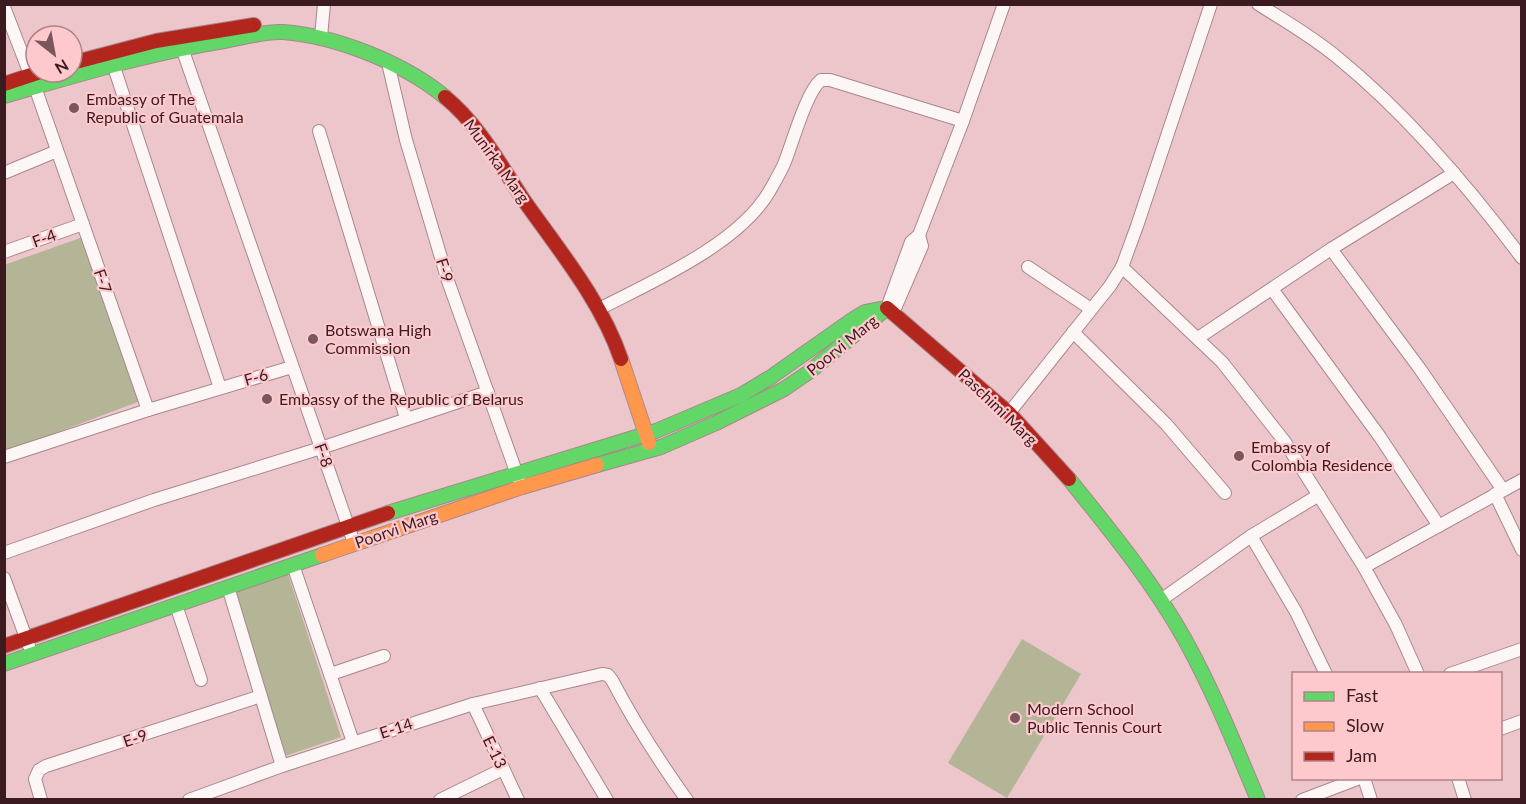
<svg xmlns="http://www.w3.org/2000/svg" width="1526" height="804" font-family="Lato,sans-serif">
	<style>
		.green { fill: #b3b596 }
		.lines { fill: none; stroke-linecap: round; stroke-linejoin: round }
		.street-casing { stroke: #a7878b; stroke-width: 14 }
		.fast-casing { stroke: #a7878b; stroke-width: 16 }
		.slow-casing { stroke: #a7878b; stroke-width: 16 }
		.jam-casing { stroke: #a7878b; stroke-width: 16 }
		.street { stroke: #fcf6f7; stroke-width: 12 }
		.fast { stroke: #63d668; stroke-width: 14 }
		.slow { stroke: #ff974d; stroke-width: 14 }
		.jam { stroke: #b3261e; stroke-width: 14 }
		.poi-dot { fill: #79575c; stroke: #fec9cd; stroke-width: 2 }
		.labels { text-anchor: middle; stroke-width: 4.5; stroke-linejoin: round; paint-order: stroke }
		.poi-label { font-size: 16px; fill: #3b1b20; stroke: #fec9cd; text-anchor: start }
		.street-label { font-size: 16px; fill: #3b1b20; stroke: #fec9cd }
	</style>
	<rect width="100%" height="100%" fill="#ecc6ca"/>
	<g class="green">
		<path d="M83 237 143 400 5 452 4 265Z"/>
		<path d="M288 574 341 737 282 757 234 592Z"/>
		<path d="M1022 639 1081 674 1007 798 948 763Z"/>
	</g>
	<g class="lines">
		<g class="street-casing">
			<g id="street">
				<path d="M1258 4C1285 21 1313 37 1338 58 1408 115 1468 186 1522 258"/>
				<path d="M4 7 35 87 148 410"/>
				<path d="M321 37 324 4"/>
				<path d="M182 48 354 543"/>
				<path d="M388 63 406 140 448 281 519 480"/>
				<path d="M113 64 220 388"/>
				<path d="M319 131 406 418"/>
				<path d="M4 173 57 151"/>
				<path d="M1331 249 1420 369 1503 490"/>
				<path d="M4 252 83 224"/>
				<path d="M1028 267 1091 309"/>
				<path d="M1122 267 1222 362 1285 442 1364 567 1396 625 1418 674"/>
				<path d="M1272 289 1380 437 1439 526"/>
				<path d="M605 306C656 280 739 243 769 192 774 183 780 173 784 164 792 145 806 92 821 80H830L963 121"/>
				<path d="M887 308 911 242 919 235 963 121 1004 4"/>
				<path d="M893 313 922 246 919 235"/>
				<path d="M1073 332 1166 424 1225 493"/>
				<path d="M1198 338 1331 249 1454 173"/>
				<path d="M1009 413 1110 286 1122 267 1137 226 1211 4"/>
				<path d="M4 457 148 410 292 367"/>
				<path d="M1495 494 1522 550"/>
				<path d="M1251 536 1296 612 1326 674"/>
				<path d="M4 553 154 500 321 448 488 392"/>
				<path d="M293 565 353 742"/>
				<path d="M1364 567 1522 480"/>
				<path d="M4 578 29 646"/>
				<path d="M228 587 282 766"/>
				<path d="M1161 600 1251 536 1319 495"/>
				<path d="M176 605 201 680"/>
				<path d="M331 674 384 656"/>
				<path d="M1450 674 1522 649"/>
				<path d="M540 688 607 800"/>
				<path d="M473 704 518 800"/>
				<path d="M1500 729 1522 721"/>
				<path d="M1364 778 1371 800"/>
				<path d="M1458 778 1465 800"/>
				<path d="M41 800 35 779 39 770 46 766 261 696"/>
				<path d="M189 800 282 766 473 704 602 674 608 675 612 680C634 722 659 761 687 800"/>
				<path d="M440 800 503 769"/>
				<path d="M1302 800 1360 778"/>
			</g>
		</g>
		<g class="fast-casing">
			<g id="fast">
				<path d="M4 96C77 75 149 53 224 41 243 38 264 31 283 32 336 36 404 63 445 97"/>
				<path d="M597 465 661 447 716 423 784 389 809 372 887 308"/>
				<path d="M1069 479C1110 530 1152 581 1184 638 1213 690 1235 745 1258 800"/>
				<path d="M388 513 656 431 741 395 771 377 852 320 865 312 880 309"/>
				<path d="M4 664 322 555"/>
			</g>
		</g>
		<g class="slow-casing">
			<g id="slow">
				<path d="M621 359 649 443"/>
				<path d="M322 555 522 487 597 465"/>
			</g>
		</g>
		<g class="jam-casing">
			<g id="jam">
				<path d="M72 63 156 41 254 25"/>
				<path d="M4 84 40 72"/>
				<path d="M445 97C478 124 500 164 523 199 558 249 601 300 621 359"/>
				<path d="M887 308 1009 413 1069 479"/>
				<path d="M4 646 388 513"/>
			</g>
		</g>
		<use href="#street" class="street"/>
		<use href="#fast" class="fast"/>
		<use href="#slow" class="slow"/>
		<use href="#jam" class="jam"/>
	</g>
	<g class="poi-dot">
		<circle cx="74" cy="108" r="6"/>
		<circle cx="313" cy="339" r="6"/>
		<circle cx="267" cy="399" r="6"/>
		<circle cx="1239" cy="456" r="6"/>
		<circle cx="1015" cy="718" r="6"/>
	</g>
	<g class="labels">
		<g class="poi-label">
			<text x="86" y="105">Embassy of The<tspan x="86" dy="18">Republic of Guatemala</tspan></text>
			<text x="325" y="336">Botswana High<tspan x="325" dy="18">Commission</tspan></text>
			<text x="279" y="405">Embassy of the Republic of Belarus</text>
			<text x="1251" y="453">Embassy of<tspan x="1251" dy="18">Colombia Residence</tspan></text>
			<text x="1027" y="715">Modern School<tspan x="1027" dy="18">Public Tennis Court</tspan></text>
		</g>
		<g class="street-label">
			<text transform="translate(497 161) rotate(54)" y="6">Munirka Marg</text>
			<text transform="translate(44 238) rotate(-20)" y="6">F-4</text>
			<text transform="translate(445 270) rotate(73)" y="6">F-9</text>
			<text transform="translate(103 281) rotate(71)" y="6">F-7</text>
			<text transform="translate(842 345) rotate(-39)" y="6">Poorvi Marg</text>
			<text transform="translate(256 377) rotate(-16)" y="6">F-6</text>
			<text transform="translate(998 407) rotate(44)" y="6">Paschimi Marg</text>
			<text transform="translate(324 455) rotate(70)" y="6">F-8</text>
			<text transform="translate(396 529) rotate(-19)" y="6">Poorvi Marg</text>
			<text transform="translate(396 728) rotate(-18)" y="6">E-14</text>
			<text transform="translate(135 738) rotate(-18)" y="6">E-9</text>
			<text transform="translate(495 752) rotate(64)" y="6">E-13</text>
		</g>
	</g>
	<rect width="1526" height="804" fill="none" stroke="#3b1b20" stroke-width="12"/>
	<rect x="1292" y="672" width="210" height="108" fill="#fec9cd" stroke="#b08388" stroke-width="1.5"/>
	<rect x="1304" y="692" width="30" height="9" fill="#63d668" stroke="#b08388" stroke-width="1.5"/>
	<text x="1346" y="702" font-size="18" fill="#3b1b20">Fast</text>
	<rect x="1304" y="722" width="30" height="9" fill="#ff974d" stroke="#b08388" stroke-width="1.5"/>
	<text x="1346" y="732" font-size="18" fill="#3b1b20">Slow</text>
	<rect x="1304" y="752" width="30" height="9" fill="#b3261e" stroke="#b08388" stroke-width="1.5"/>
	<text x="1346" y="762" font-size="18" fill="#3b1b20">Jam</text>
	<g transform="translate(54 54) rotate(149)"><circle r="28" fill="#fec9cd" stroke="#b08388" stroke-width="1.5"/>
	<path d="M0-4.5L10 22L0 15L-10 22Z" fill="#79575c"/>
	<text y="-9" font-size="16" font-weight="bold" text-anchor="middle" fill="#3b1b20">N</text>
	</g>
</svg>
